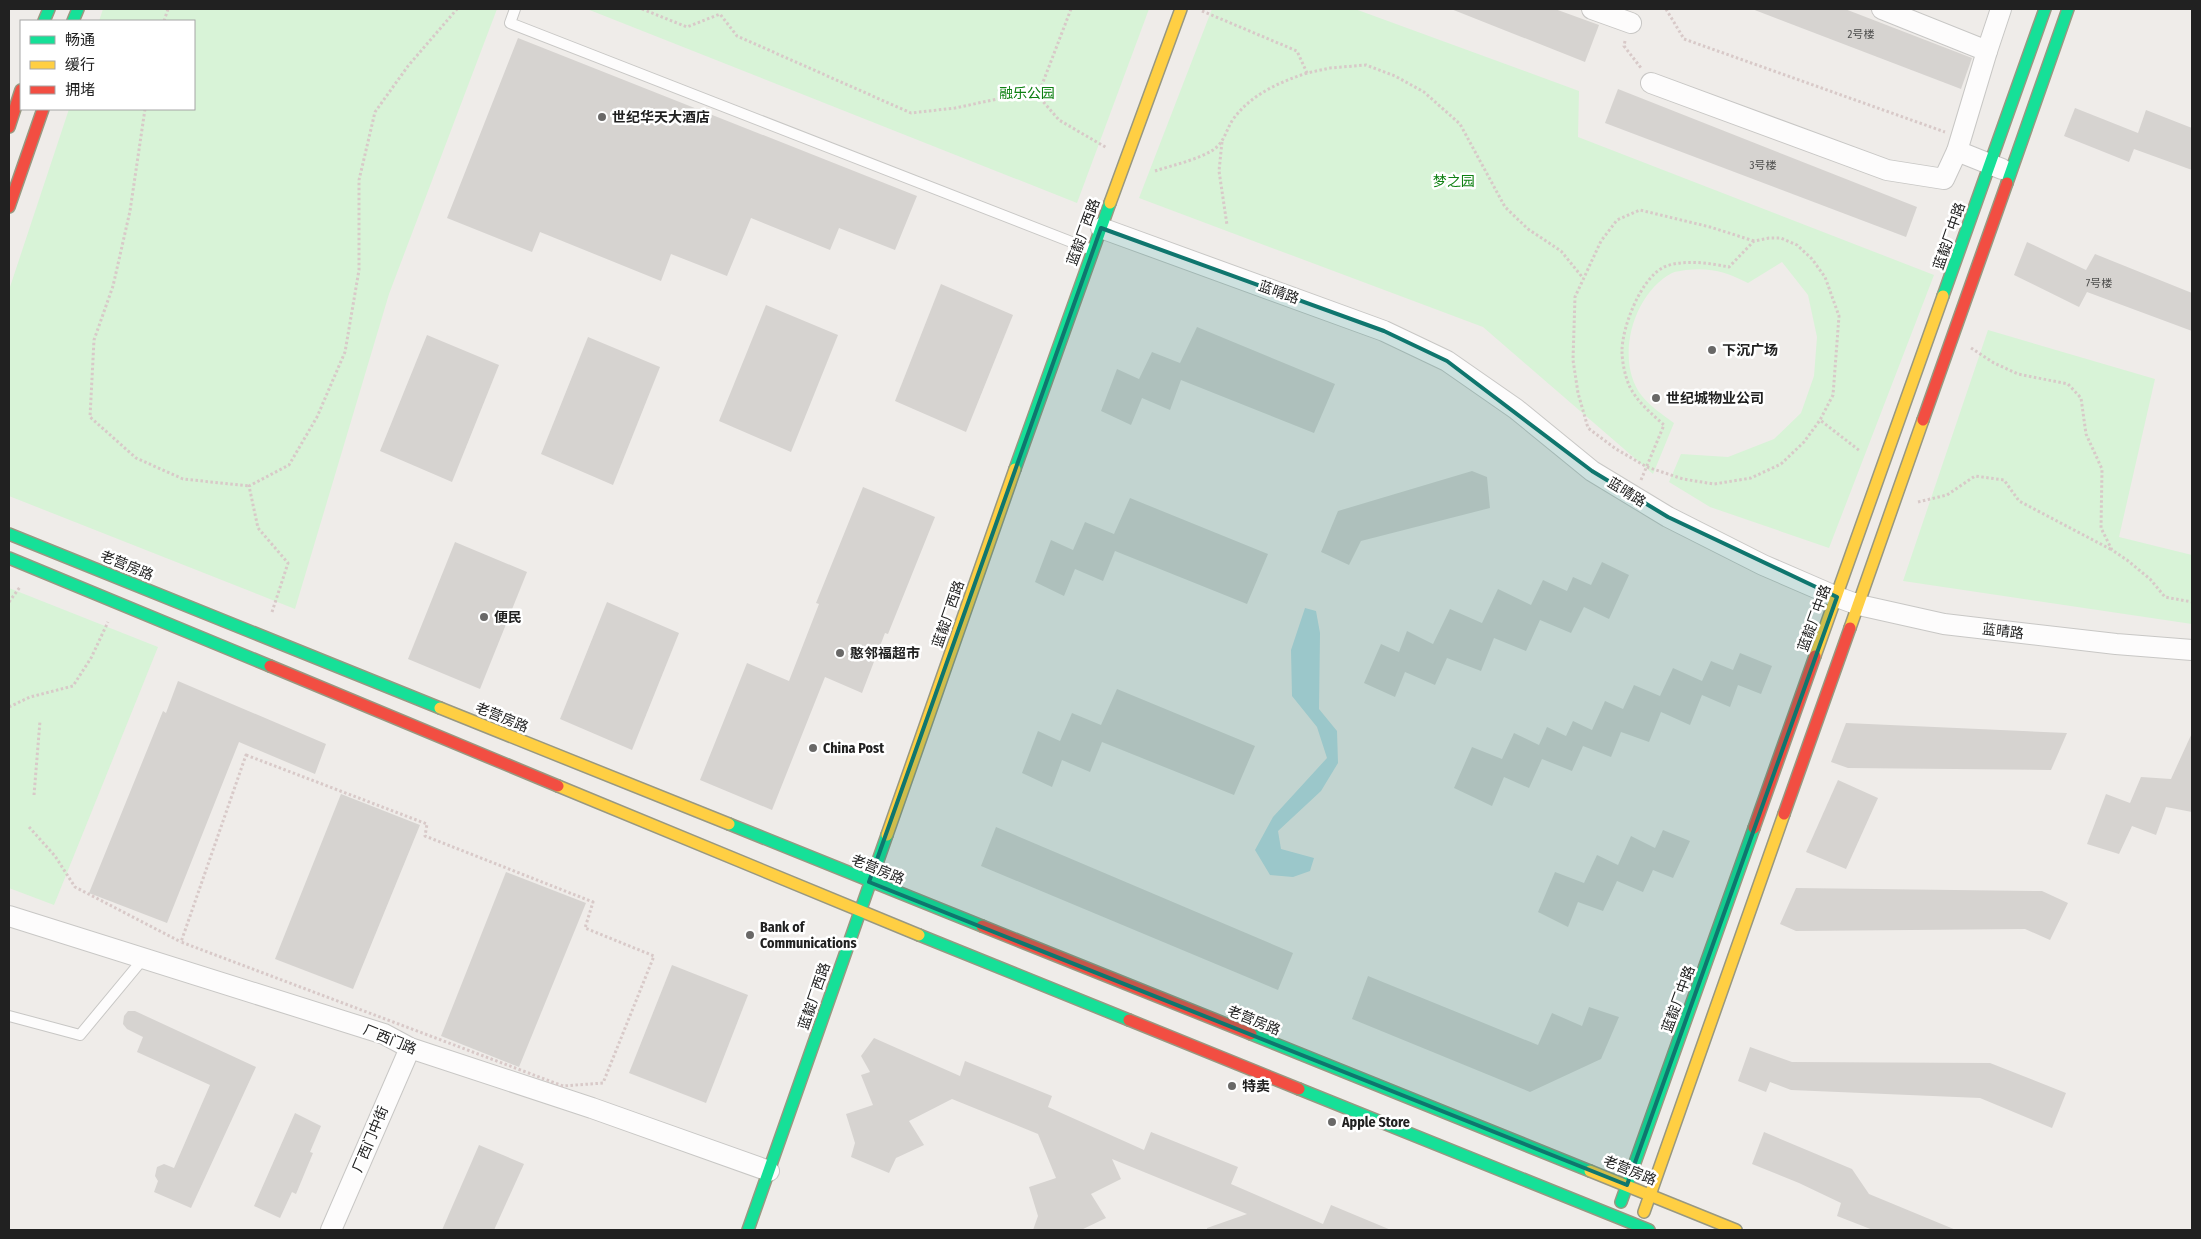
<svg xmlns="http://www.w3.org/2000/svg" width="2201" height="1239" font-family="'Fira Sans Condensed','Noto Sans SC',sans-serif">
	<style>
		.park { fill: #d8f3d7 }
		.water { fill: #bedbe1 }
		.building { fill: #d6d3d0 }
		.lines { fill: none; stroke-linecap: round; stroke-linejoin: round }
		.lane-casing { stroke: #c8c7c5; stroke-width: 12 }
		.street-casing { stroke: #c8c7c5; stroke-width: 22 }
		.fast-casing { stroke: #989881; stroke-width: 14 }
		.slow-casing { stroke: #989881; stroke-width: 14 }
		.jam-casing { stroke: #989881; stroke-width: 14 }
		.path { stroke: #d8c9c8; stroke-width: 3; stroke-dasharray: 2.5 2.5; stroke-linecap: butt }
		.lane { stroke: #fdfcfc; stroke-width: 10 }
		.street { stroke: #fdfcfc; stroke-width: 20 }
		.fast { stroke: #16e098; stroke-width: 11 }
		.slow { stroke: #ffcf43; stroke-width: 11 }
		.jam { stroke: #f24e42; stroke-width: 11 }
		.marked { fill: #0f766e; fill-opacity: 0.2; stroke: #0f766e; stroke-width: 4; stroke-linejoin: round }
		.poi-dot { fill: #696867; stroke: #fff; stroke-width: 2 }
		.labels { text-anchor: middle; stroke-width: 5; stroke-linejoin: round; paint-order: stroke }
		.number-label { font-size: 11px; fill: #4e4e4d }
		.park-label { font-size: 14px; fill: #0e8012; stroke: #fff }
		.poi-label { font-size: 14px; font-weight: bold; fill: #212121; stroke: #fff; text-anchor: start }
		.street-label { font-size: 14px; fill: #212121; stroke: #fff }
	</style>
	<rect width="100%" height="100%" fill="#efece9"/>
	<g class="park">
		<path d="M103 9H497L389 294 295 609 9 496V290L69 109H194V21H99Z"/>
		<path d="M587 9H1149L1077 203Z"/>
		<path d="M1212 9H1355L1579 91 1578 137 1934 275 1829 548 1710 507 1669 482 1681 454 1728 457 1774 439 1801 413 1814 376 1817 337 1808 295 1782 262 1748 283C1727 272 1710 267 1686 270 1682 271 1676 271 1672 273 1633 293 1614 361 1642 396 1651 407 1663 415 1674 423L1653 474 1483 327 1139 198Z"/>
		<path d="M1988 330 2155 379 2119 537 2192 555V624L1903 581Z"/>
		<path d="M9 588 158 647 54 905 9 888Z"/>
	</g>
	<path class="water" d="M1305 608 1316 611 1320 633 1319 709 1337 731 1338 763 1321 791 1278 831 1281 849 1314 858 1310 871 1293 877 1270 875 1255 850 1273 817 1327 758 1317 727 1292 696 1291 650Z"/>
	<g class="building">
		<path d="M1451 9H1555L1599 25 1585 62Z"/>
		<path d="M1752 9H1845L1972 58 1961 89Z"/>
		<path d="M518 38 917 196 895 250 839 228 830 250 751 218 727 276 671 254 661 281 540 232 532 252 447 218Z"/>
		<path d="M1618 89 1917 207 1906 237 1605 123Z"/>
		<path d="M2075 108 2138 133 2146 110 2192 128V170L2134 149 2129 162 2064 136Z"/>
		<path d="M2027 242 2086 270 2095 254 2192 293V331L2087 292 2079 307 2014 275Z"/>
		<path d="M941 284 1013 315 966 432 895 401Z"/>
		<path d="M766 305 838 335 791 452 719 421Z"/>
		<path d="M1197 327 1335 384 1314 433 1181 380 1170 410 1142 398 1131 425 1101 411 1117 369 1139 379 1152 352 1180 363Z"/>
		<path d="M427 335 499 365 452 482 380 451Z"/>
		<path d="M588 337 660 367 613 485 541 454Z"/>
		<path d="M1472 471 1487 477 1490 508 1361 541 1349 565 1321 552 1338 511Z"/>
		<path d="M863 487 935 517 888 634 885 633 862 693 825 677 772 810 700 780 747 663 789 681 819 604 816 603Z"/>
		<path d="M1130 498 1268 554 1247 604 1115 551 1103 581 1075 569 1064 596 1035 582 1051 540 1073 550 1085 522 1114 534Z"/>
		<path d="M455 542 527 572 480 689 408 659Z"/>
		<path d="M1602 562 1629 575 1609 619 1584 607 1571 633 1540 620 1526 651 1494 638 1481 671 1447 658 1435 685 1405 672 1395 697 1364 683 1381 644 1399 652 1407 631 1433 644 1450 609 1482 623 1498 589 1531 605 1543 580 1567 591 1573 577 1591 585Z"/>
		<path d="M607 602 679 633 632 750 560 719Z"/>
		<path d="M1740 653 1772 666 1761 694 1738 685 1730 707 1702 695 1690 725 1661 712 1649 742 1621 732 1611 757 1583 746 1572 771 1542 759 1529 788 1504 777 1492 806 1454 788 1472 747 1502 759 1514 733 1539 745 1547 727 1566 736 1573 721 1592 730 1605 701 1623 709 1634 685 1660 696 1673 668 1702 681 1711 661 1733 670Z"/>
		<path d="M178 681 326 744 315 774 239 742 167 923 89 893 163 711 166 713Z"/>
		<path d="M1117 689 1255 746 1234 795 1102 742 1090 772 1062 760 1052 787 1022 773 1038 731 1060 741 1072 713 1101 725Z"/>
		<path d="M1846 723 2067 733 2051 770 1848 768 1831 762Z"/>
		<path d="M2192 733V812L2166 807 2156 835 2132 826 2119 854 2087 844 2106 794 2130 803 2141 777 2171 779Z"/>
		<path d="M1838 780 1878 798 1846 869 1806 852Z"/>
		<path d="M341 794 420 825 353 989 275 959Z"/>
		<path d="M996 827 1293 953 1278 990 981 866Z"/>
		<path d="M1663 830 1690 841 1673 878 1653 870 1643 892 1617 881 1603 911 1578 902 1568 927 1538 912 1555 872 1584 883 1597 855 1618 865 1631 836 1655 848Z"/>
		<path d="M506 872 586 903 519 1067 441 1036Z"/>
		<path d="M1796 888 2042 891 2068 903 2050 940 2025 929 1796 931 1780 924Z"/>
		<path d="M672 965 748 995 706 1103 629 1073Z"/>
		<path d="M1368 976 1538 1045 1552 1013 1582 1026 1589 1007 1619 1017 1601 1059 1530 1092 1352 1019Z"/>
		<path d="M128 1011H135L256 1067 191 1208 154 1192 158 1181 155 1176 157 1167 164 1164 174 1168 210 1085 137 1052 143 1037 127 1029 123 1024 124 1016Z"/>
		<path d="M874 1038 960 1076 965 1061 1052 1096 1048 1107 1144 1150 1151 1132 1238 1167 1231 1184 1323 1224 1331 1205 1391 1230H1207V1228L1247 1214 1112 1159 1121 1179 1091 1194 1106 1218 1081 1230H1033L1038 1216 1029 1187 1056 1178 1038 1134 952 1099 909 1121 924 1145 896 1158 889 1173 851 1157 855 1143 846 1114 873 1105 861 1075 870 1072 861 1056Z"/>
		<path d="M1750 1047 1792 1062 1990 1063 2066 1093 2052 1128 1980 1098 1791 1090 1770 1082 1766 1092 1738 1081Z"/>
		<path d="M295 1113 321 1126 310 1152 313 1153 296 1194 292 1192 280 1218 254 1206Z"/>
		<path d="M1764 1132 1852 1169 1869 1194 1956 1230H1873L1837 1216 1841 1203 1799 1183 1752 1164Z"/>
		<path d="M479 1145 524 1164 494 1230H442Z"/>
	</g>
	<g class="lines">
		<g class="lane-casing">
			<g id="lane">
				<path d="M515 9 510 23 1092 250"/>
				<path d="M9 1016 80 1035 143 959"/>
			</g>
		</g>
		<g class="street-casing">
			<g id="street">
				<path d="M1592 9 1631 23"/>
				<path d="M1987 51 2001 9"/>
				<path d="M1651 83 1887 170 1944 179 1957 151 1987 51 1882 9"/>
				<path d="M1957 151 2002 169"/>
				<path d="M1101 228 1384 331 1447 361 1516 409 1592 471 1668 517 1763 565 1837 597 1859 605 1944 624 2116 644 2192 650"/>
				<path d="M9 916 384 1034 410 1048 592 1108 769 1171"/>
				<path d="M331 1230 410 1048"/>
			</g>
		</g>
		<g class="fast-casing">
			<g id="fast">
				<path d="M44 21 49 9"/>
				<path d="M73 21 78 9"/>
				<path d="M2007 183 2068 9"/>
				<path d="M1943 296 2045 9"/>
				<path d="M1015 469 1110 203"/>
				<path d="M9 534 440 708"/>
				<path d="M9 558 270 666"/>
				<path d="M729 824 982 926"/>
				<path d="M919 935 1129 1020"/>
				<path d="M1251 1034 1590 1171"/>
				<path d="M1299 1089 1649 1230"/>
				<path d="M1621 1202 1754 828"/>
				<path d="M748 1230 887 835"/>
			</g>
		</g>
		<g class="slow-casing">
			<g id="slow">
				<path d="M1110 203 1181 9"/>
				<path d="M1850 628 1923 420"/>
				<path d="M1815 656 1943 296"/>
				<path d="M440 708 729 824"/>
				<path d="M558 786 919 935"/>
				<path d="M887 835 1015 469"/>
				<path d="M1590 1171 1736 1230"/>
				<path d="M1644 1212 1784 814"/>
			</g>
		</g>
		<g class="jam-casing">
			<g id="jam">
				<path d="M9 127 21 90"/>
				<path d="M9 207 43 109"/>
				<path d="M1923 420 2007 183"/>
				<path d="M270 666 558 786"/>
				<path d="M1784 814 1850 628"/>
				<path d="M1754 828 1815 656"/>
				<path d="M982 926 1251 1034"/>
				<path d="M1129 1020 1299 1089"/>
			</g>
		</g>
		<g class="path">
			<path d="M642 9 687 27 720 14 737 36 911 113 955 108 1040 90"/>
			<path d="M1071 9 1040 90V98L1059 120 1107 148"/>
			<path d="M1666 9 1684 39 1945 132"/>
			<path d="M1202 11 1297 51 1307 73 1330 68 1366 65 1395 76 1424 92 1460 124 1505 207 1528 229 1561 251 1583 278"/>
			<path d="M164 21 168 9"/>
			<path d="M1625 41 1624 46 1641 68"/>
			<path d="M145 109 130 211 113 286 94 340 90 417 136 458 183 479 249 486"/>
			<path d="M1222 142 1219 171 1227 225"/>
			<path d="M1155 171C1173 165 1197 160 1213 150 1225 142 1226 129 1234 118 1252 94 1280 82 1307 73"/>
			<path d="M1754 241 1710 227 1640 210 1617 220 1601 241 1575 297 1573 360 1578 393 1588 428 1616 449 1647 467 1683 479 1714 484 1751 478 1781 464 1804 442 1820 420"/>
			<path d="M1971 348 1994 363 2018 374 2068 384 2081 398 2086 434 2102 469 2101 528 2112 550 2127 560 2150 579 2165 597 2192 602"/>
			<path d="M1641 480 1664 425C1652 414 1636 401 1629 385 1625 376 1622 361 1622 351 1622 327 1641 278 1664 267 1683 259 1709 263 1729 267L1754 241 1769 238H1781L1797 245 1812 259 1825 277 1839 316 1833 395 1820 420 1860 451"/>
			<path d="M1918 502 1947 495 1975 476 2004 480 2019 501 2112 550"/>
			<path d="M9 602 20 587"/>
			<path d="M272 612 288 563 258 528 249 486 289 465 317 417 345 352 359 270V180L375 112 408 66 457 9"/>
			<path d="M9 707 30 697 73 686 91 658 108 622"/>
			<path d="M246 755 427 824 425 836 593 902 585 928 654 956 603 1083 563 1086 181 942Z"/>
			<path d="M34 795 40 721"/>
			<path d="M29 827 55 856 75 887 181 942"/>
		</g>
		<use href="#lane" class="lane"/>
		<use href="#street" class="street"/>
		<use href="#fast" class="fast"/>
		<use href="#slow" class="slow"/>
		<use href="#jam" class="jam"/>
	</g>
	<path class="marked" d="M1101 228 1384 331 1447 361 1592 471 1668 517 1837 597 1627 1185 869 882Z"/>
	<g class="poi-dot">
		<circle cx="602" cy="117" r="5"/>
		<circle cx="1712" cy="350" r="5"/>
		<circle cx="1656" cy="398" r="5"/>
		<circle cx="484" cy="617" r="5"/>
		<circle cx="840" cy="653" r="5"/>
		<circle cx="813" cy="748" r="5"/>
		<circle cx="750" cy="935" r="5"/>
		<circle cx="1232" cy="1086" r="5"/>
		<circle cx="1332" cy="1122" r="5"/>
	</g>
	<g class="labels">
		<g class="number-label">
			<text x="1861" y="38">2号楼</text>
			<text x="1763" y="169">3号楼</text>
			<text x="2099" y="287">7号楼</text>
		</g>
		<g class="park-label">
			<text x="1027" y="98">融乐公园</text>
			<text x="1454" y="186">梦之园</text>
		</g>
		<g class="poi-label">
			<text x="612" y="122">世纪华天大酒店</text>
			<text x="1722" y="355">下沉广场</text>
			<text x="1666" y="403">世纪城物业公司</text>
			<text x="494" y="622">便民</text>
			<text x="850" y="658">憨邻福超市</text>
			<text x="823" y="753">China Post</text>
			<text x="760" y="932">Bank of<tspan x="760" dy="16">Communications</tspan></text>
			<text x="1242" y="1091">特卖</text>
			<text x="1342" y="1127">Apple Store</text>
		</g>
		<g class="street-label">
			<text transform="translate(1083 232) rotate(-70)" y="5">蓝靛厂西路</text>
			<text transform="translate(1949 236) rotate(-71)" y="5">蓝靛厂中路</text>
			<text transform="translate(1279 292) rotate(20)" y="5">蓝晴路</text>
			<text transform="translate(1627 492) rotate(32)" y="5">蓝晴路</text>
			<text transform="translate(127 565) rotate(22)" y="5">老营房路</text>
			<text transform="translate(948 614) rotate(-71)" y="5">蓝靛厂西路</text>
			<text transform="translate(1814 618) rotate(-70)" y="5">蓝靛厂中路</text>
			<text transform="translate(2003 631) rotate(7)" y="5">蓝晴路</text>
			<text transform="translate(502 717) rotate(22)" y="5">老营房路</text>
			<text transform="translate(878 869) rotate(22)" y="5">老营房路</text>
			<text transform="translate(814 996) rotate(-71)" y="5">蓝靛厂西路</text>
			<text transform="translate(1678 999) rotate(-70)" y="5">蓝靛厂中路</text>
			<text transform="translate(1254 1020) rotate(22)" y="5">老营房路</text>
			<text transform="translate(390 1039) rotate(22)" y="5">厂西门路</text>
			<text transform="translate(370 1139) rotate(-67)" y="5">厂西门中街</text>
			<text transform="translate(1630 1170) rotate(22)" y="5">老营房路</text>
		</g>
	</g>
	<rect width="2201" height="1239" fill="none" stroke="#212121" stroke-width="20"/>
	<rect x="20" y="20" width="175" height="90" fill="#ffffff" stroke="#a6a6a6"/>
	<rect x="30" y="36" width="25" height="8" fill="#16e098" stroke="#a6a6a6"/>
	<text x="65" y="45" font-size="15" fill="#212121">畅通</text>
	<rect x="30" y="61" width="25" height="8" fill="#ffcf43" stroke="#a6a6a6"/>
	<text x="65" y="70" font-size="15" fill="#212121">缓行</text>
	<rect x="30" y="86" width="25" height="8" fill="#f24e42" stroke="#a6a6a6"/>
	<text x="65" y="95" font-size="15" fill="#212121">拥堵</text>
</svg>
